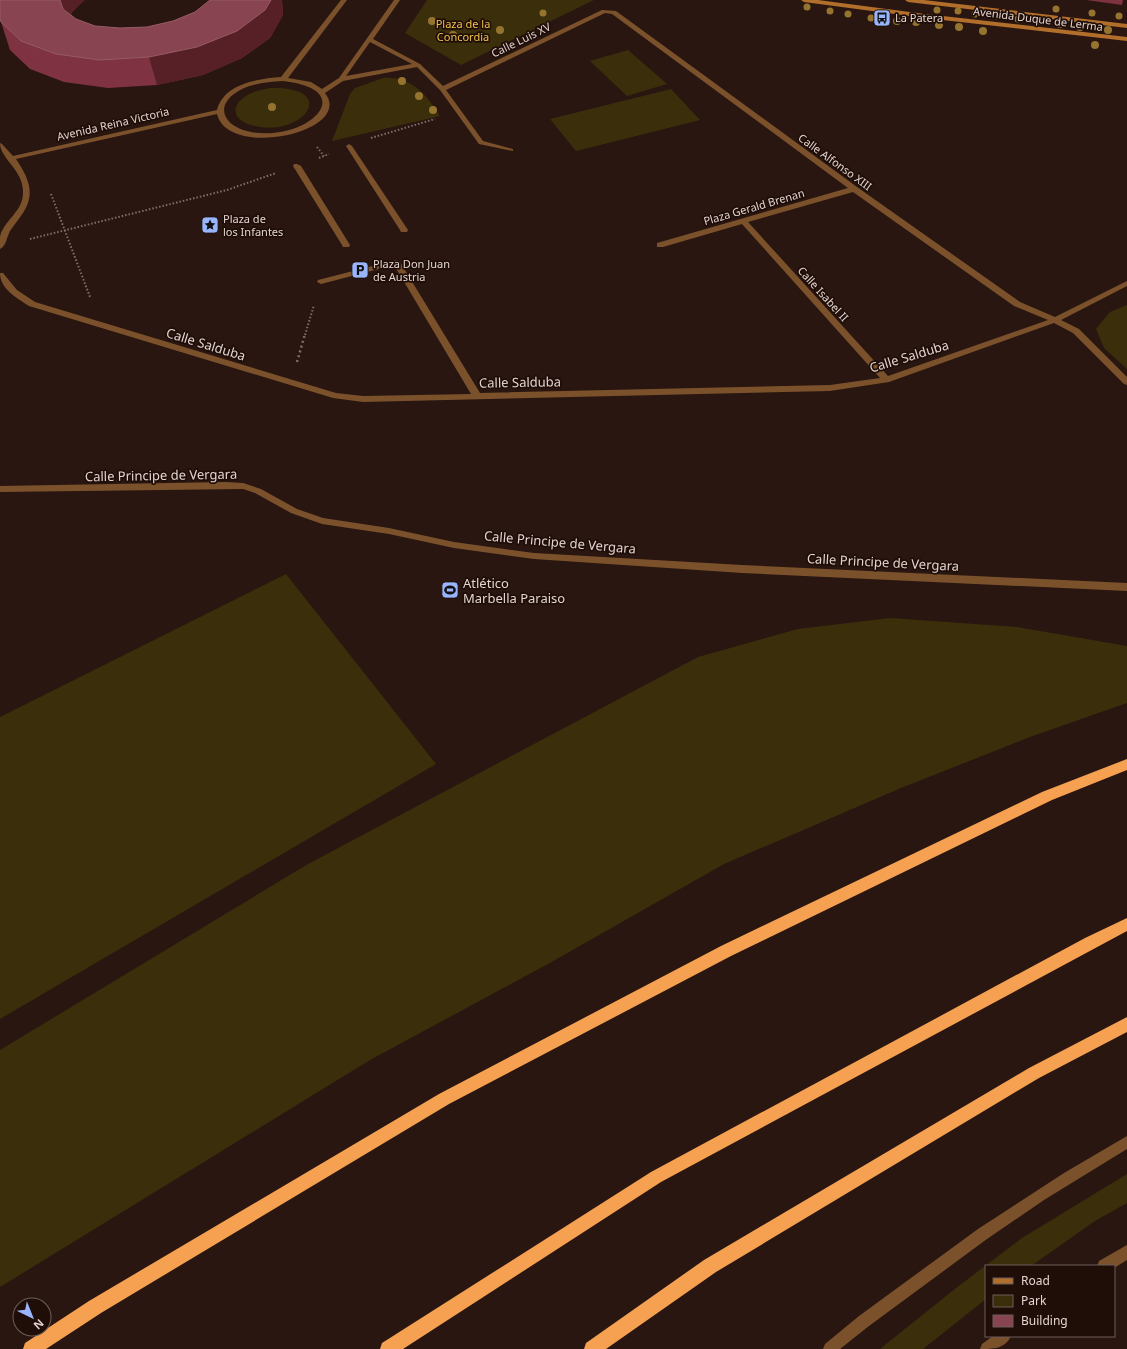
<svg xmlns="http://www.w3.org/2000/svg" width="1127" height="1349" font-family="'Noto Sans',sans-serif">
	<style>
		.green { fill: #3b2e0b }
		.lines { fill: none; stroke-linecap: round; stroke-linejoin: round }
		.path-far1 { stroke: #806f6a; stroke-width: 2; stroke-dasharray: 1.5 2; stroke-linecap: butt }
		.path { stroke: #806f6a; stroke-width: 2.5; stroke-dasharray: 2 3; stroke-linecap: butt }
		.service { fill: #7b512b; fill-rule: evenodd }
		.pedestrian { fill: #7b512b; fill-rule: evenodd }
		.minor { fill: #7b512b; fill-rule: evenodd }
		.secondary { fill: #b26f2b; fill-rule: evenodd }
		.motorway { fill: #f5a151; fill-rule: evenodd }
		.tree { fill: #95742f }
		.wall { fill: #7e3242 }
		.shaded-wall { fill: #572027 }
		.building { fill: #884451; stroke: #965a65 }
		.labels { text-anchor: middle; stroke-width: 3.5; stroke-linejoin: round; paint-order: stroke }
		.far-poi-label { font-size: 11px; fill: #e2d4d0; stroke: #1f0d08; text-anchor: start }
		.far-street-label { font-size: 11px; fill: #e2d4d0; stroke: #1f0d08 }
		.far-park-label { font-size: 11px; fill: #edc049; stroke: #1f0d08 }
		.street-label { font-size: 13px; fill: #e2d4d0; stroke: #1f0d08 }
		.poi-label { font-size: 13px; fill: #e2d4d0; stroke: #1f0d08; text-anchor: start }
	</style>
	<rect width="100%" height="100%" fill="#291610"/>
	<g class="green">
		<path d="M427 0H594L461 65 405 33Z"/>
		<path d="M628 50 667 84 627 96 590 61Z"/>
		<path d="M383 78C411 76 426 94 440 116L332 141 350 94 355 88Z"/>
		<path d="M269 88C343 86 302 140 251 125 233 120 230 106 246 96 253 91 262 90 269 88Z"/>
		<path d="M671 89 700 120 576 151 550 119Z"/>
		<path d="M1127 305V369L1104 348 1096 329 1110 312Z"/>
		<path d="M286 574 436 764 0 1019V717Z"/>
		<path d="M890 618 1017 627 1127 646V703L1030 737 901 788 724 864 548 964 370 1060 0 1287V1050L308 864 698 657 798 629Z"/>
		<path d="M1127 1174V1203L1095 1221 1031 1266H986V1299L923 1349H880L956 1288 1022 1238Z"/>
	</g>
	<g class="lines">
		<g class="path-far1">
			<path d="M371 138 435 119"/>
			<path d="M317 147 324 156"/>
			<path d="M319 158 329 154"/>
			<path d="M51 194 90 297"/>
			<path d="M30 239 227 190 276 173"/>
			<path d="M305 335 314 305"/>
		</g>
		<path class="path" d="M297 362 305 334"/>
		<g class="service">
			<path d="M1127 1245V1260L1114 1268V1266H1097L1099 1261Z"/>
			<path d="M993 1336H1011C1005 1349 993 1349 980 1349L982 1344Z"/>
		</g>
		<g class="pedestrian">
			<path d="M349 144 352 146 408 230 407 232H401L400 230 346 146Z"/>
			<path d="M294 164H297L301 166 350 245 349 247H343L342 245 293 166Z"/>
		</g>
		<g class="minor">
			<path d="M341 0H347L288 78 311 82 322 89 339 78 394 0H400L373 39 420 64 443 86 602 10 616 11 857 187 1020 302 1055 317 1127 281V286L1061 320 1079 329 1127 377V385L1124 384 1073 333 1054 323 889 382 830 391 363 402 333 398 29 306C17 298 0 289 0 273H3L17 290 35 302 336 393 363 396 471 394 394 265 321 284 317 282 318 280 396 260 400 262 480 393 830 385 880 378 742 224 663 247H657V243L848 188 612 14 605 13 446 90 483 141 513 149V151L479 144 440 90 417 67 343 81 325 93C355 132 228 160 217 114L16 159C28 177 36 193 23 213 19 219 14 225 10 231 7 236 6 247 0 249 0 245 0 240 0 237 3 221 23 212 23 193 24 170 0 159 0 143L2 144 13 156 217 110C224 83 258 79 281 77ZM370 42 412 64 346 76ZM283 81C362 90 307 142 251 132 223 127 212 104 242 89 254 83 269 82 283 81ZM853 192 1014 306 1048 320 888 376 748 222Z"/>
			<path d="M226 482 243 483 261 489 297 509 323 518 389 528 454 542 534 553 742 565 1127 583V591L742 573 534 559 454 548 389 534 322 524 291 513 255 493 243 489 0 492V486Z"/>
			<path d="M1127 1136V1149L1044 1200 987 1239 869 1326 840 1349H823L825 1344 859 1316 978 1229 1064 1173Z"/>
		</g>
		<g class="secondary">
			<path d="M801 0H818L925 14 1127 37V41L925 18 804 2Z"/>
			<path d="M905 0H924L1127 24V28L908 2Z"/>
		</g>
		<g class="motorway">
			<path d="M1127 759V770L1052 800 731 956 449 1104 101 1313 46 1349H23L25 1343 89 1301 439 1094 721 946 1042 792Z"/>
			<path d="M1127 918V931L661 1182 403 1349H380L382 1343 651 1172 1085 938Z"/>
			<path d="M1127 1017V1032L1039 1078 716 1272 606 1349H584L586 1343 704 1260 1029 1068Z"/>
		</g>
	</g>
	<g class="tree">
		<circle cx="807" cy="7" r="3.5"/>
		<circle cx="1056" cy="9" r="3.5"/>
		<circle cx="937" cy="10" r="3.5"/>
		<circle cx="830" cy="11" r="3.5"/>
		<circle cx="958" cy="11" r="3.5"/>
		<circle cx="543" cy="13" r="3.5"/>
		<circle cx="1092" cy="13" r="3.5"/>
		<circle cx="848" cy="14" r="3.5"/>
		<circle cx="975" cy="14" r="3.5"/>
		<circle cx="997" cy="16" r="3.5"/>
		<circle cx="1119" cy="16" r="3.5"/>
		<circle cx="871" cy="18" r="3.5"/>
		<circle cx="1018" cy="19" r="3.5"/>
		<circle cx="432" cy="21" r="4"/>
		<circle cx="897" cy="21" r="4"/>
		<circle cx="1039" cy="21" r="4"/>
		<circle cx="916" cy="22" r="4"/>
		<circle cx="1060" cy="24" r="4"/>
		<circle cx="939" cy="25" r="4"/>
		<circle cx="959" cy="27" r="4"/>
		<circle cx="1080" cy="27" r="4"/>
		<circle cx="500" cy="30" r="4"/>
		<circle cx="1108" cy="30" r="4"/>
		<circle cx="983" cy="31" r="4"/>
		<circle cx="453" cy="35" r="4"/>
		<circle cx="1095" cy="45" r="4"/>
		<circle cx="402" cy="81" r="4"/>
		<circle cx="419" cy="96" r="4"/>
		<circle cx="272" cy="107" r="4"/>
		<circle cx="433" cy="110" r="4"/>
	</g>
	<g class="wall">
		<path d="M84 0 72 12 71 15 76 19 95 26 120 28 147 27 173 21 195 12 210 0H282L283 15 270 38 242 58 203 75 157 85 108 88 64 82 30 69 10 50 1 22Z"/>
		<path d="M1086 0H1123L1122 5Z"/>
	</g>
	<g class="shaded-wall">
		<path d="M60 0H85L72 12 67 25Z"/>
		<path d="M271 0H282L283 15 270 38 242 58 203 75 157 85 149 57Z"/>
	</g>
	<path class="building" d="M0 0H60L63 9 76 19 95 26 120 28 147 27 173 21 195 12 210 0H271L265 10 237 31 197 47 149 57 100 60 56 54 21 41 1 22 0 18Z"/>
	<defs>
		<g id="bus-square" transform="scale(0.9)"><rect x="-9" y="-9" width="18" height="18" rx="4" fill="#99b5fd" stroke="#1f0d08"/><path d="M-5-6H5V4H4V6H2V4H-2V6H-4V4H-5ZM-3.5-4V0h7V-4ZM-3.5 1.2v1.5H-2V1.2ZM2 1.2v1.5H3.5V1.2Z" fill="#111"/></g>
		<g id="sight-square" transform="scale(0.9)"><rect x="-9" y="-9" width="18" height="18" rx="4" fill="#99b5fd" stroke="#1f0d08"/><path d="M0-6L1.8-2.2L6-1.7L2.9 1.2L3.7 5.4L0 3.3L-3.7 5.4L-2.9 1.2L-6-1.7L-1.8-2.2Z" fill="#111"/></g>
		<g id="parking-square" transform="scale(0.9)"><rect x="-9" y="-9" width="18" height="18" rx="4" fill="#99b5fd" stroke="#1f0d08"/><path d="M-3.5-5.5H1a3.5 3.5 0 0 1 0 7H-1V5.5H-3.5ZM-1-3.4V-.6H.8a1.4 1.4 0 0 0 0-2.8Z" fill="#111"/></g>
		<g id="stadium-square" transform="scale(0.9)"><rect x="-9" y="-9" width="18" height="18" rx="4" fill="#99b5fd" stroke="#1f0d08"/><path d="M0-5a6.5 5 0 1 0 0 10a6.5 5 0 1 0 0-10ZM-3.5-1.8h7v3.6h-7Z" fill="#111"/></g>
	</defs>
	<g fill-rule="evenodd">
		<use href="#bus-square" x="882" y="18"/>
		<use href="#sight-square" x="210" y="225"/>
		<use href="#parking-square" x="360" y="270"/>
		<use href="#stadium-square" x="450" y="590"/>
	</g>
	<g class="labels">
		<g class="far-poi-label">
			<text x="895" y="22">La Patera</text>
			<text x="223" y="223">Plaza de<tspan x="223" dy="13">los Infantes</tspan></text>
			<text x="373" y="268">Plaza Don Juan<tspan x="373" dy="13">de Austria</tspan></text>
		</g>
		<g class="far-street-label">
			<text transform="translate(1038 19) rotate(7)" y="4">Avenida Duque de Lerma</text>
			<text transform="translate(521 40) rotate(-26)" y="4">Calle Luis XV</text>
			<text transform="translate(113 124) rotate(-13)" y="4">Avenida Reina Victoria</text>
			<text transform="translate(835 162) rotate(36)" y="4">Calle Alfonso XIII</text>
			<text transform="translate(754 207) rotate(-16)" y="4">Plaza Gerald Brenan</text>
			<text transform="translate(823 294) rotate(48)" y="4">Calle Isabel II</text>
		</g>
		<g class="far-park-label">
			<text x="463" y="28">Plaza de la<tspan x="463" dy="13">Concordia</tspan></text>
		</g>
		<g class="street-label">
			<text transform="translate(206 344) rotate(17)" y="5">Calle Salduba</text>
			<text transform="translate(909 356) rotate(-17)" y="5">Calle Salduba</text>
			<text transform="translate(520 382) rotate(-1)" y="5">Calle Salduba</text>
			<text transform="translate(161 475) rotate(-1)" y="5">Calle Principe de Vergara</text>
			<text transform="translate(560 542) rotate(5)" y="5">Calle Principe de Vergara</text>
			<text transform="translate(883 562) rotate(3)" y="5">Calle Principe de Vergara</text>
		</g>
		<g class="poi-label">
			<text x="463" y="588">Atlético<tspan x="463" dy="15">Marbella Paraiso</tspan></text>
		</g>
	</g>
	<rect x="985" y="1265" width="130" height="72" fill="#1f0d08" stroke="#6d5d58"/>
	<rect x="993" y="1278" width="20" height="6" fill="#b26f2b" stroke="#6d5d58"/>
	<text x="1021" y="1285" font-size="12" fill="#e2d4d0">Road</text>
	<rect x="993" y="1295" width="20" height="12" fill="#3b2e0b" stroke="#6d5d58"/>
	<text x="1021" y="1305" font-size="12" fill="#e2d4d0">Park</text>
	<rect x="993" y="1315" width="20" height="12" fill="#884451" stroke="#6d5d58"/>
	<text x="1021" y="1325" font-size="12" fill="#e2d4d0">Building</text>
	<g transform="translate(32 1317) rotate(137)"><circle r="19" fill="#1f0d08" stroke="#6d5d58"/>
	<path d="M0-3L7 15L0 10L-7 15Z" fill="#99b5fd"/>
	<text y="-6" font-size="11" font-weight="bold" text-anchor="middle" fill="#e2d4d0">N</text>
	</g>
</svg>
